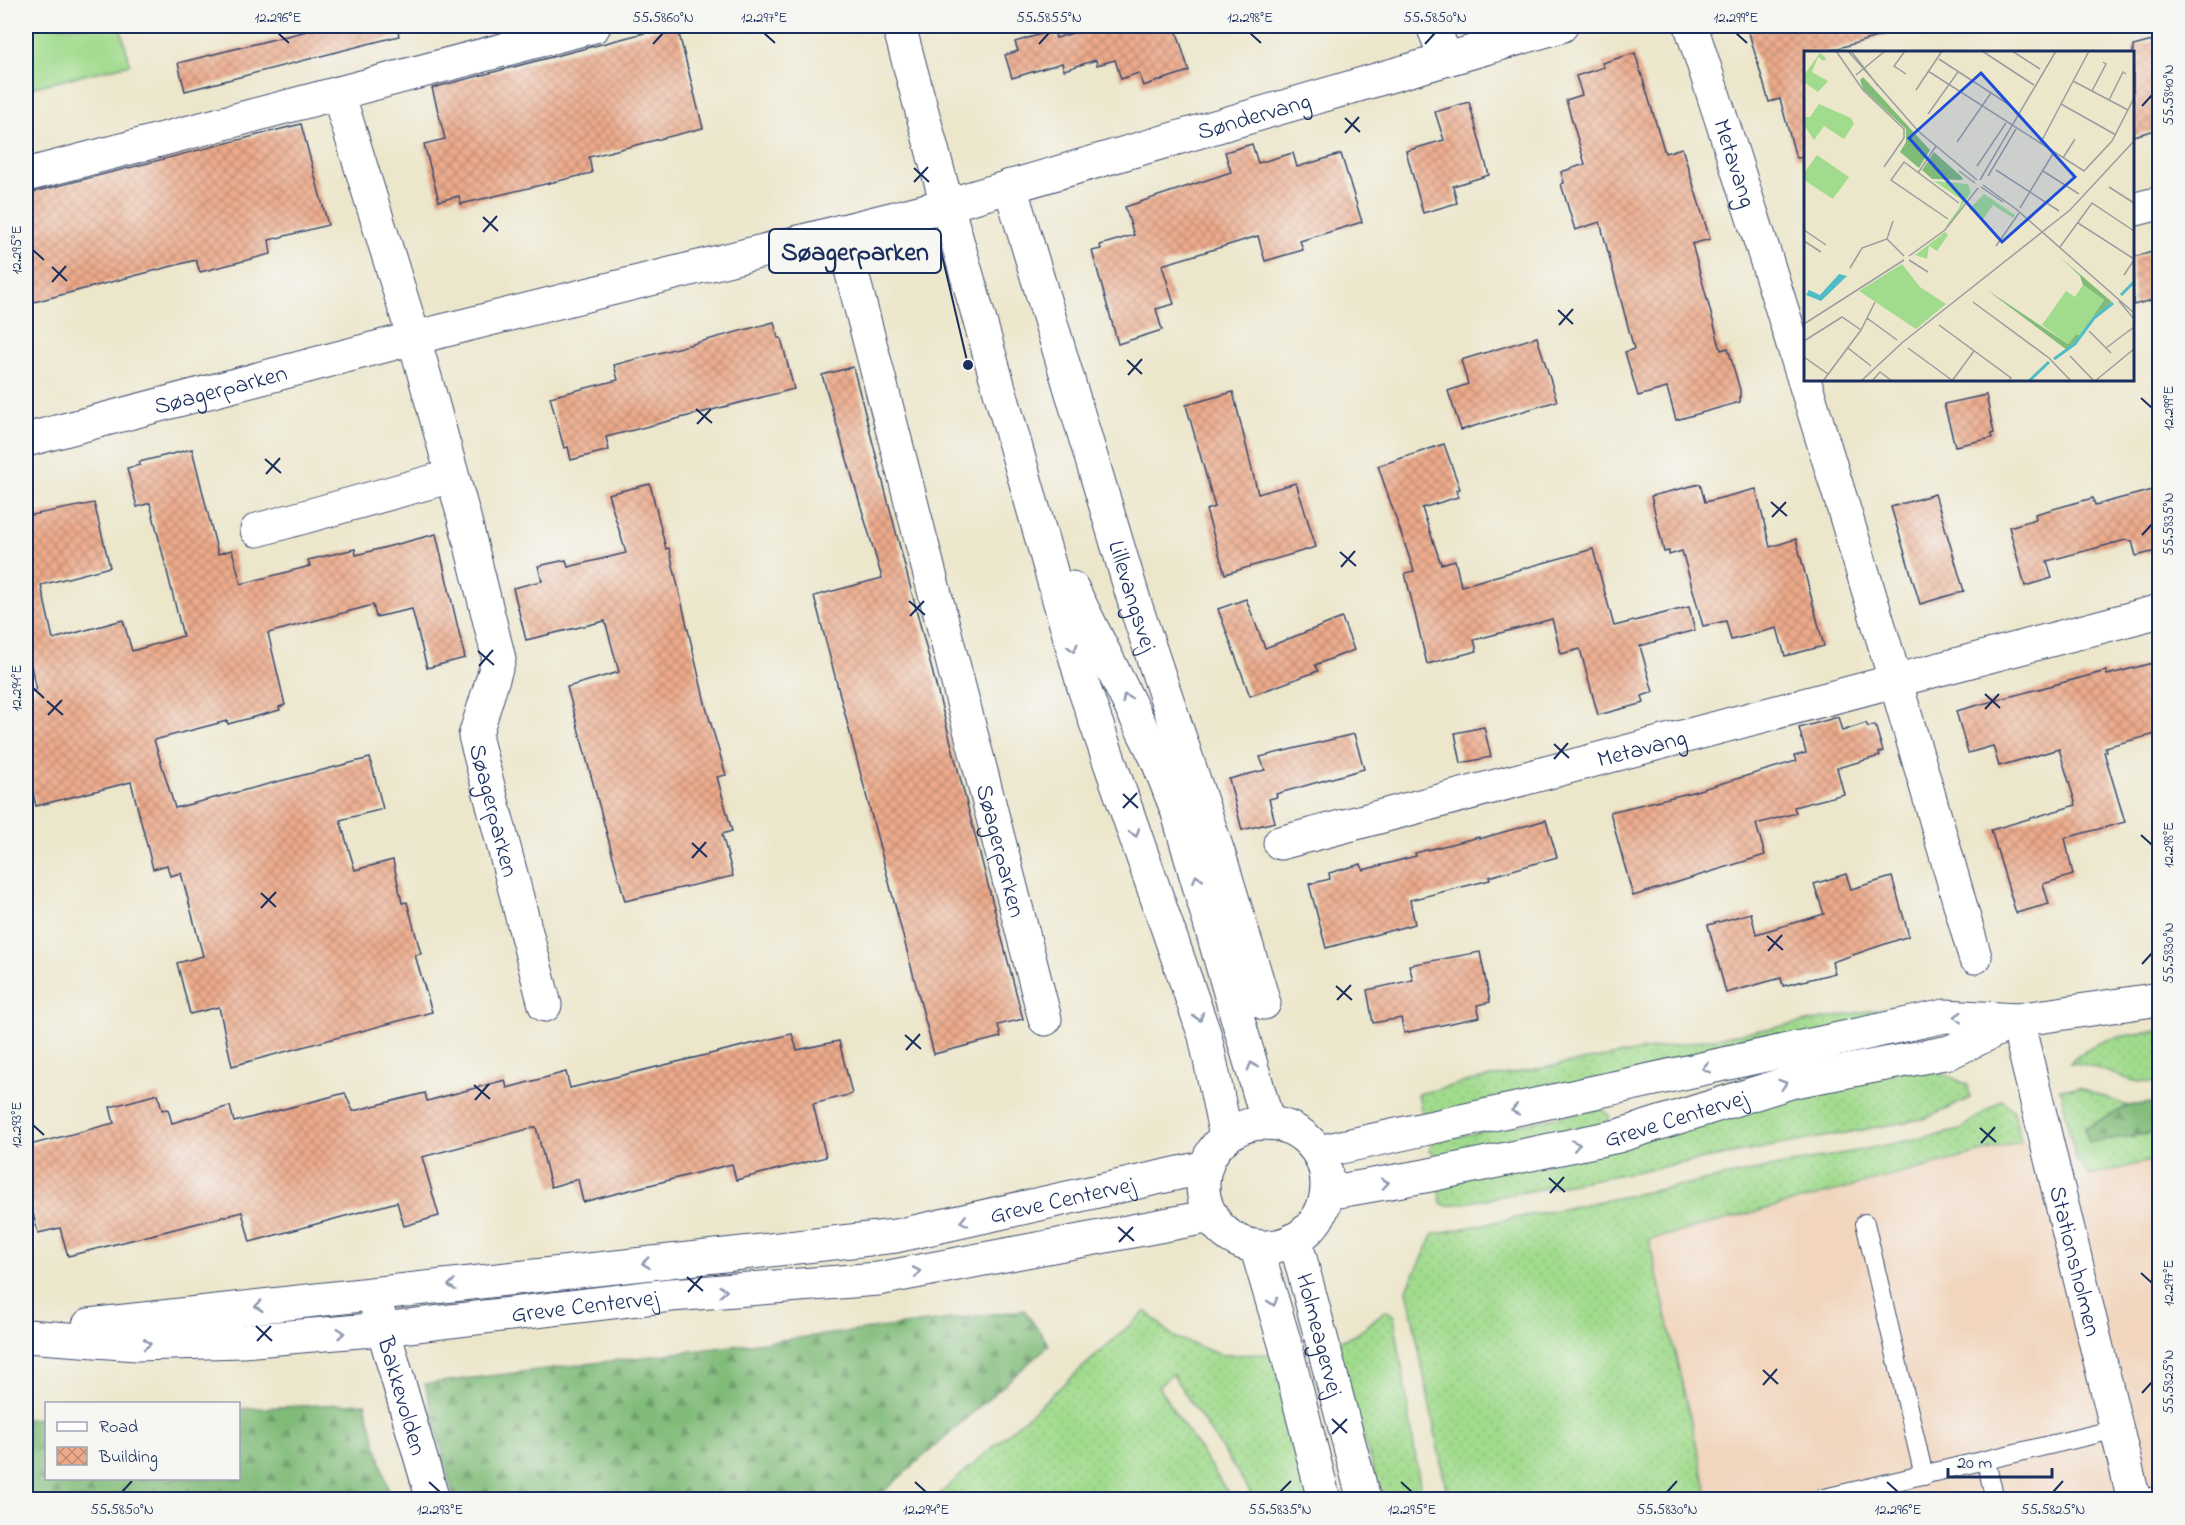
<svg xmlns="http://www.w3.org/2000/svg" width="2185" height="1525" font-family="'Indie Flower',sans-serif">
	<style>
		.built { fill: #f1d5bd }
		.grass { fill: url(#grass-dots); stroke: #5e8576; stroke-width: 1.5 }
		.forest { fill: url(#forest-firs); stroke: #4e756b; stroke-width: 1.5 }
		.pitch { fill: #a1db8d; stroke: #5e8576; stroke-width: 1.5 }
		.building { fill: url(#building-cross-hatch) }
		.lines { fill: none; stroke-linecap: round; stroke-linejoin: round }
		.service-casing { stroke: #3a4a6e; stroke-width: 20 }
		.minor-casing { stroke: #3a4a6e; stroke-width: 35 }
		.tertiary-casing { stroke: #3a4a6e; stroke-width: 35 }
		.service { stroke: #fff; stroke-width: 18 }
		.minor { stroke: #fff; stroke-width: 33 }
		.tertiary { stroke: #fff; stroke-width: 33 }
		.oneway { stroke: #8d97ae }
		.ticks { fill: none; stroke: #1b2f5e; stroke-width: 2 }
		.labels { text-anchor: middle; stroke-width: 4.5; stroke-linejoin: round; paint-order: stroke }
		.street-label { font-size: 24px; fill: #1b2f5e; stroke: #f6f6f2 }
		.inset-river { fill: none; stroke: #4fbcc7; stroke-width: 3 }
		.inset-road { fill: none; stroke: #989d9f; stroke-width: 1.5 }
		.view { fill: #1d4ed8; fill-opacity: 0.15; stroke: #1d4ed8; stroke-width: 3 }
		.inset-edge { fill: none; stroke: #1b2f5e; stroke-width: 3 }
		.leader { fill: none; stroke: #1b2f5e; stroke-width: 2 }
		.callout-dot { fill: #1b2f5e; stroke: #f6f6f2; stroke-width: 2 }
		.callout { fill: #f6f6f2; stroke: #1b2f5e; stroke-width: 2 }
		.callout-label { font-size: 26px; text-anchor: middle; font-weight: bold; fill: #1b2f5e }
		.neatline { fill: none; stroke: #1b2f5e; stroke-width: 2 }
		.ticks-label { font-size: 15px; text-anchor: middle; fill: #1b2f5e }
	</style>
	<defs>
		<pattern id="grass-dots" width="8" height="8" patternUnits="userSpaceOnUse" patternTransform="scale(1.5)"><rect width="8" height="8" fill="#a1db8d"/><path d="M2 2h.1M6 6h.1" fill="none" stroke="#8abc7c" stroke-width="1.8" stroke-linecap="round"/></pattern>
		<pattern id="forest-firs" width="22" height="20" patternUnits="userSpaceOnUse" patternTransform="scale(1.5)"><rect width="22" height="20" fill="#80bb78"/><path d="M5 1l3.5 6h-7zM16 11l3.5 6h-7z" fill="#689866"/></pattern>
		<pattern id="building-cross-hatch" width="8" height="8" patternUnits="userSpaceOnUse" patternTransform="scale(1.5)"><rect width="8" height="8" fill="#edaa8a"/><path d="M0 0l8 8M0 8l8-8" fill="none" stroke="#bf8b74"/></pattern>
	</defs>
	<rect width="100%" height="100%" fill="#f6f6f2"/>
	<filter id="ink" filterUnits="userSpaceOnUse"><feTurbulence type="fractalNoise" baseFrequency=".0167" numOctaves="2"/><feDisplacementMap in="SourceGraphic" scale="12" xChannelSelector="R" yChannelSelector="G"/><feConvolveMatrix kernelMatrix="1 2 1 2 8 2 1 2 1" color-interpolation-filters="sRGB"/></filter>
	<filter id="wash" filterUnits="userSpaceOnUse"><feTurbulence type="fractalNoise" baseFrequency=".008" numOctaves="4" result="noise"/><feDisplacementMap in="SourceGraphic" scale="24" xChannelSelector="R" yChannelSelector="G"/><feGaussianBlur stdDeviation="1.35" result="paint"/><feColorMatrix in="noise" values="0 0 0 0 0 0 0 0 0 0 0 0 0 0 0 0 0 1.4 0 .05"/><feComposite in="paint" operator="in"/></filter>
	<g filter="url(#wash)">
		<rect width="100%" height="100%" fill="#ece6cb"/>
		<path class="built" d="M2069 1130 2080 1178 2159 1160V1499H1709L1647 1232Z"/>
		<g class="grass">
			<path d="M1925 1001 1927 1009 1424 1123 1418 1094 1474 1080Z"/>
			<path d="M2159 1031V1082C2126 1087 2102 1063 2070 1063 2096 1036 2124 1036 2159 1031Z"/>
			<path d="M1926 1066 1968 1085 1970 1098 1927 1118 1448 1206 1441 1203 1437 1181 1773 1097Z"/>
			<path d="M2079 1087 2128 1106 2085 1128 2089 1142 2159 1132V1159L2090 1176 2076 1160 2060 1089Z"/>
			<path d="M2002 1100 2014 1111 2021 1142 1649 1240 1709 1499H1448L1407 1289 1434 1234 1957 1131Z"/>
			<path d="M1602 1108 1609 1115 1608 1126 1442 1158 1429 1151 1434 1141Z"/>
			<path d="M1386 1310 1394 1316 1422 1499H1382L1335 1343 1357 1334Z"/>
			<path d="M1146 1311 1174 1337 1221 1355 1273 1354 1310 1499H1255L1172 1374 1158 1387 1232 1499 933 1500Z"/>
		</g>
		<g class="forest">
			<path d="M2159 1102V1132L2089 1142 2085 1128 2128 1106Z"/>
			<path d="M1024 1310 1049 1345 875 1499H454L425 1384Z"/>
			<path d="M365 1403 391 1499H26V1419L46 1418V1478H238L239 1409Z"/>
		</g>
		<path class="pitch" d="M26 26H120L130 64 26 89Z"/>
		<g id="blocks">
			<g class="building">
				<path d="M327 26H397L399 36 185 91 178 63Z"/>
				<path d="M671 26H677L703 128 589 157 592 173 461 204 459 196 439 201 424 144 445 139 432 88Z"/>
				<path d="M1097 26H1175L1189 71 1143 86 1139 73 1121 79 1115 60 1097 65 1096 60 1064 70 1062 63 1012 78 1005 55 1018 51 1015 42 1054 30 1056 38Z"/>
				<path d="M1747 26H1890L1891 33 1825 52H1806V157L1796 158 1780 99 1769 102Z"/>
				<path d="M2160 39V129L2133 136V46Z"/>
				<path d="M1635 53 1665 153 1682 148 1710 239 1692 244 1721 350 1728 348 1740 390V402L1676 420 1667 388 1638 396 1625 352 1634 349 1600 222 1575 230 1561 184 1564 183 1561 172 1585 164 1566 100 1582 95 1576 76 1604 67 1602 63Z"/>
				<path d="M1469 102 1489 175 1453 186 1457 203 1423 213 1406 151 1444 140 1435 112Z"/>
				<path d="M301 124 328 225 269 240 271 254 200 272 196 260 26 304V250L34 248 26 213V194Z"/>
				<path d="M1252 144 1258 163 1293 153 1297 167 1341 154 1362 222 1300 241 1303 250 1265 261 1258 236 1162 265 1174 304 1156 309 1162 330 1118 344 1092 251 1101 249 1100 245 1134 235 1125 207 1231 172 1225 152Z"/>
				<path d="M2160 250V298L2133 305V257Z"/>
				<path d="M774 322 778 338H781L794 389 606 437 609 450 571 460 568 447 564 448 550 397 618 380 614 365Z"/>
				<path d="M1537 337 1557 401 1461 430 1448 391 1468 384 1461 360Z"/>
				<path d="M853 367 1023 1019 998 1025 1001 1037 934 1054 814 596 882 578 822 375Z"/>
				<path d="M1233 392 1258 494 1296 483 1316 547 1225 574 1206 510 1215 507 1186 405Z"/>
				<path d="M1986 395 1994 433 1991 434 1992 438 1955 446 1944 404Z"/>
				<path d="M1444 444 1460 489 1456 490 1458 497 1422 508 1441 564 1455 560 1461 586 1593 549 1614 626 1689 607 1695 630 1640 646 1653 692 1642 696 1644 703 1598 715 1580 649 1561 654 1552 619 1474 640 1477 651 1427 664 1405 573 1414 571 1378 466Z"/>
				<path d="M192 449 218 554 232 550 241 584 310 566 308 560 355 549 356 555 436 534 465 658 427 668 412 609 376 617 373 605 268 633 285 705 279 707 280 710 228 724 227 721 154 740 175 808 370 758 383 809 340 820 355 870 393 860 402 903 407 902 421 954 415 955 432 1012 232 1066 219 1007 190 1014 177 963 203 956 181 873 170 876 167 865 153 869 131 782 36 806 26 764V693L36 690 26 641V516L94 503 110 567 41 585 53 639 123 620 132 651 183 636 150 503 137 507 127 468 140 465 139 462Z"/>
				<path d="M650 484 666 549 669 548 706 707 726 775 717 777 732 831 722 834 733 876 625 901 567 687 619 672 605 621 526 640 513 588 542 581 538 566 566 560 568 567 626 553 608 494Z"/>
				<path d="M1700 484 1705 502 1756 489 1770 547 1796 539 1824 646 1785 656 1777 628 1731 640 1726 621 1703 626 1682 551 1669 555V551L1664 552 1651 496Z"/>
				<path d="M2160 488V550L2136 556 2132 541 2126 540 2047 561 2052 578 2025 586 2009 527 2036 519 2035 514 2093 498 2095 505Z"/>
				<path d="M1935 494 1964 591 1920 604 1891 507Z"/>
				<path d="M1246 599 1265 648 1342 618 1354 650 1315 665 1318 671 1250 696 1218 609Z"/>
				<path d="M2160 661V733L2105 747 2107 751 2104 752 2125 822 2065 838 2073 875 2043 884 2049 904 2016 913 1991 830 2076 805 2059 749 1999 766 1993 746 1968 753 1956 711 2106 671 2107 675Z"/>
				<path d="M1838 717 1842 731 1866 723 1868 727 1875 725 1883 751 1879 753 1880 756 1837 768 1844 794 1794 807 1796 813 1756 824 1765 855 1633 896 1610 812 1689 793 1796 761 1794 756 1806 753 1799 728Z"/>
				<path d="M1484 727 1491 757 1461 763 1455 733Z"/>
				<path d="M1354 734 1364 769 1276 794 1277 797 1269 799 1275 822 1242 830 1229 779 1265 770 1260 757Z"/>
				<path d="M1546 820 1557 857 1489 877 1490 880 1410 900 1415 924 1326 948 1309 884 1330 879 1329 873 1361 864 1363 870 1416 856 1415 853 1479 837V839Z"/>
				<path d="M1846 874 1851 889 1892 877 1909 936 1832 962 1835 973 1783 986 1781 978 1726 993 1708 925 1751 913 1756 934 1824 914 1814 884Z"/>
				<path d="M1480 952 1490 1002 1477 1005 1480 1017 1404 1033 1401 1018 1373 1023 1367 990 1413 980 1409 965Z"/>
				<path d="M792 1034 797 1050 839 1041 852 1094 813 1104 826 1157 736 1180 732 1164 583 1202 578 1179 551 1187 536 1127 422 1157 439 1216 404 1226 397 1202 250 1242 242 1212 68 1256 60 1228 38 1233 26 1186V1146L114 1123 110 1107 158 1094 162 1110 168 1109 172 1123 230 1106 234 1122 345 1093 353 1111 425 1093 427 1101 505 1080 507 1088 566 1072 570 1088Z"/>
			</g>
		</g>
	</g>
	<g filter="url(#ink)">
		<use href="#blocks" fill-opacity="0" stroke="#3a4a6e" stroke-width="1.5"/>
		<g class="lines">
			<g class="service-casing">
				<g id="service">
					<path d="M1865 1223 1924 1476"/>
					<path d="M1986 1461 1995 1500"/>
					<path d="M1816 1500 2117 1429"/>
					<path d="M2138 1500 2160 1495"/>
				</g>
			</g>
			<g class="minor-casing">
				<g id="minor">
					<path d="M1433 26 1446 59"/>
					<path id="s1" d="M1691 26C1792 334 1887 644 1975 957"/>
					<path id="s2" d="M338 93 414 338 464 517 499 659 475 736 545 1005"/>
					<path d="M26 175 594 26"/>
					<path id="s3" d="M1010 186 1136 607 1221 861 1264 1003"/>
					<path d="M2132 210 2160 203"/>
					<path id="s4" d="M841 231 1045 1019"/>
					<path id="s5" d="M26 440 414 338 947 205 1561 26"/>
					<path d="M257 530 452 476"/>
					<path id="s6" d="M1280 843 2160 611"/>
					<path id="s7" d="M2017 1020 2134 1500"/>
					<path id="s8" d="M373 1294 433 1500"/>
				</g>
			</g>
			<g class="tertiary-casing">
				<g id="tertiary">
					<path d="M899 26 947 205 1085 691 1205 1036 1226 1136"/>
					<path d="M1072 588 1157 759 1177 810 1268 1123"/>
					<circle cx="1265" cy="1185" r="62"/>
					<path d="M1318 1152 1945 1016 2017 1020 2160 999"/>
					<path id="s9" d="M1327 1193 1425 1176 1618 1136 1794 1081 1950 1052 2013 1022"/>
					<path id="s10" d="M1295 1239 1364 1500"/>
					<path d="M1256 1246 1285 1344 1324 1500"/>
					<path id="s11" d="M89 1325 896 1236 1206 1167"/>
					<path id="s12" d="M26 1336 137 1344 243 1341 383 1329 671 1295 878 1279 1212 1216"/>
				</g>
			</g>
			<use href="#service" class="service"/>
			<use href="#minor" class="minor"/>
			<use href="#tertiary" class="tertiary"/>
		</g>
		<defs><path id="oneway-chevron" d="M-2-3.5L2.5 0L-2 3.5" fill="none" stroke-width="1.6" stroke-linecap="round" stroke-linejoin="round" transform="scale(1.5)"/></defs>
		<g class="oneway">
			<use href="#oneway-chevron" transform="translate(1073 648) rotate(75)"/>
			<use href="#oneway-chevron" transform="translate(1126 698) rotate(-117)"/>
			<use href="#oneway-chevron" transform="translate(1135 833) rotate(71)"/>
			<use href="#oneway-chevron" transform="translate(1197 879) rotate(-106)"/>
			<use href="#oneway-chevron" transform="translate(1199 1017) rotate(71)"/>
			<use href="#oneway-chevron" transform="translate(1958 1017) rotate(-177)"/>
			<use href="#oneway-chevron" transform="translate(1252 1066) rotate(-106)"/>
			<use href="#oneway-chevron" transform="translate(1706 1068) rotate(168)"/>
			<use href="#oneway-chevron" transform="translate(1783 1084) rotate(-17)"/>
			<use href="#oneway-chevron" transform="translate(1515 1110) rotate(168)"/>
			<use href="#oneway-chevron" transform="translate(1576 1145) rotate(-12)"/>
			<use href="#oneway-chevron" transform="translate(1385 1183) rotate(-10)"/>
			<use href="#oneway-chevron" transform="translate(964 1221) rotate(168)"/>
			<use href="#oneway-chevron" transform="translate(646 1263) rotate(174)"/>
			<use href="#oneway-chevron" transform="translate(917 1272) rotate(-11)"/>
			<use href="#oneway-chevron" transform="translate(452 1285) rotate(174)"/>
			<use href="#oneway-chevron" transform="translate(723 1291) rotate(-4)"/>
			<use href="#oneway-chevron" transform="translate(1273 1302) rotate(73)"/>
			<use href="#oneway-chevron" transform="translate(259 1306) rotate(174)"/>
			<use href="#oneway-chevron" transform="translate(341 1333) rotate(-5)"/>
			<use href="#oneway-chevron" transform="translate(147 1344) rotate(-1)"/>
		</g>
	</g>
	<path class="ticks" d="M278 33 289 43M764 33 775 43M1250 33 1261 43M1736 33 1747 43M653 44 663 33M1039 44 1049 33M1425 44 1435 33M2142 106 2152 95M1345 118 1360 132M1345 133 1359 117M914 168 929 182M914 182 928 167M483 217 498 231M483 232 497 216M33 250 44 260M52 267 67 281M52 282 66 266M1558 310 1573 324M1559 325 1573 309M1127 360 1142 374M1128 375 1142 359M2141 398 2152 408M696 409 712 423M697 424 711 409M265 459 281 473M266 474 280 458M1771 502 1787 516M1772 517 1786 502M2142 535 2152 524M1340 552 1356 566M1341 567 1355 551M909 601 925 615M910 616 924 601M478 651 494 665M479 666 493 650M33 688 44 698M1985 694 2000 708M47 701 63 715M1985 709 1999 694M48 715 62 700M1554 744 1569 758M1554 759 1568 743M1123 794 1138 808M1123 808 1137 793M2141 835 2152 845M692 843 707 857M692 858 706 842M261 893 276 907M261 908 276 892M1767 936 1783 950M1768 951 1782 935M2142 964 2152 953M1336 986 1352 1000M1337 1000 1351 985M905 1035 921 1049M906 1050 920 1034M474 1085 490 1099M475 1100 489 1084M33 1125 44 1135M1980 1128 1996 1142M1981 1143 1995 1127M1549 1178 1565 1192M1550 1193 1564 1177M1118 1227 1134 1241M1119 1242 1133 1227M2141 1273 2152 1283M687 1277 703 1291M688 1292 702 1276M256 1326 272 1341M257 1341 271 1326M1763 1370 1778 1384M1763 1385 1777 1369M2142 1393 2152 1382M1332 1419 1347 1433M1332 1434 1347 1419M429 1482 440 1492M915 1482 926 1492M1401 1482 1412 1492M1887 1482 1898 1492M122 1492 132 1481M1280 1492 1291 1481M1667 1492 1677 1481M2053 1492 2063 1481"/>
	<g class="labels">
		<g class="street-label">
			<text dy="8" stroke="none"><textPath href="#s5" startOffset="1270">Søndervang</textPath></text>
			<text dy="8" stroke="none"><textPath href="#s1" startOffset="144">Metavang</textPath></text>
			<text dy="8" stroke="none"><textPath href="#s5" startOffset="201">Søagerparken</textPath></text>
			<text dy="8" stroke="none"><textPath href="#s3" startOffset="428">Lillevangsvej</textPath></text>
			<text dy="8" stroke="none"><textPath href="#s6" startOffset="374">Metavang</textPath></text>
			<text dy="8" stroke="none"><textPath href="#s2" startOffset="746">Søagerparken</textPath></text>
			<text dy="8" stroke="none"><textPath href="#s4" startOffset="640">Søagerparken</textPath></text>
			<text dy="8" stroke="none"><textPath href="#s9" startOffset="357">Greve Centervej</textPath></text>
			<text dy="8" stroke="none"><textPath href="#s11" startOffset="982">Greve Centervej</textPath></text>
			<text dy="8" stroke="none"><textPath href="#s7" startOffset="248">Stationsholmen</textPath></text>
			<text dy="8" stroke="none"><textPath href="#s12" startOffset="561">Greve Centervej</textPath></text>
			<text dy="8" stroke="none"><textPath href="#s10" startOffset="99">Holmeagervej</textPath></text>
			<text dy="8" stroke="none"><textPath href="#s8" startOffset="106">Bakkevolden</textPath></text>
		</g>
	</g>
	<g transform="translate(1804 51)">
		<rect width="330" height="330" fill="#ece6cb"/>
		<path d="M16 2 22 7 20 10 14 6 8 21 24 30 14 41 0 31V24ZM15 53 47 67 50 73 40 88 20 75 10 89 0 74V66H6ZM130 130 164 133 167 141 151 166 140 178 155 157 162 137 158 149ZM180 143 211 164 209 167 189 154 179 168 165 158ZM141 181 144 184 133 200 125 195 123 208 111 204Z" fill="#a1db8d"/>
		<path d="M59 26 126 99 115 117 96 101 102 91V78L59 38 56 29ZM130 101 159 127 158 129 128 128 118 119ZM256 206 308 251 289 266 271 292 263 299 183 239 264 293 272 283 275 284 300 249 279 234 276 225Z" fill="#80bb78"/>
		<path d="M13 104 45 126 29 148 0 129V122ZM279 234 300 249 276 285 272 283 264 293 238 274 262 240 271 246Z" fill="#a1db8d"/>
		<path d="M98 213 116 236 142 253 112 278 55 240Z" fill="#a1db8d"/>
		<path d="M35 223 43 225 17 250 2 244 5 239 16 244Z" fill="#4fbcc7"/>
		<path class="inset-river" d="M317 244 330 231M250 308 271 293 290 267 309 252M225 330 245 311"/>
		<path class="inset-road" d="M32 0 59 39 100 78V87L80 116M44 0 114 80 173 129M47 0 74 35M101 0 90 15 102 23M178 0 230 34M208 0 236 18M135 8 207 55M124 20 280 120 308 90 330 47M52 24 81 0M269 30 324 59M112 39 138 0M288 40 302 13 299 11M305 49 319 21 322 23M257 53 312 84M124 63 154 21M153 91 187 42M236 93 285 0M259 107 271 88M173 115 202 72M192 119 255 160M155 120 171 132M239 120 275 143M114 122 132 95M184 125 212 78M176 129 252 0M179 134 212 158 330 262M177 136 199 151M305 136 330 152M216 157 250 101M144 168 87 129 100 111 155 152M274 172 330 208M0 179 22 194M83 188 100 205M0 190 17 201M192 195 215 162M256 196 288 152 330 180M105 205 141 179 174 137M105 209 124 221M46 217 58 197 83 188 89 170M320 224 330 209M315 250 330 268M169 251 245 307 267 330M63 267 93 289M0 273 100 209M135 274 207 327 205 330M285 280 307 302M0 290 38 266 57 279M44 297 67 315M104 297 149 330M302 297 330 276M266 305 290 330M0 306 24 323M19 330 57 279 71 251M57 330 99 291 266 159 330 90M68 330 76 321 88 330M148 330 170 300M291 330 330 298"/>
		<path class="view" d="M177 22 271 126 198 191 105 87Z"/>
		<rect width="330" height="330" class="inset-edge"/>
	</g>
	<path class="leader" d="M968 365L941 251"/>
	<circle class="callout-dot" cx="968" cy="365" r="6"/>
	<rect class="callout" x="769" y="229" width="172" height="44" rx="6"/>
	<g class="callout-label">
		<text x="855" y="260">Søagerparken</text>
	</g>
	<rect width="2185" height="1525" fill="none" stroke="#f6f6f2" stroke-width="66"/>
	<rect x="45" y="1402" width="195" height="78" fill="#f6f6f2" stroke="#9ea6b7" stroke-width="1.5"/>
	<rect x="57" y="1422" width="30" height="9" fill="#ffffff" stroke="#9ea6b7" stroke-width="1.5"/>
	<text x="99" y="1432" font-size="18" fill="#1b2f5e">Road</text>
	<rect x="57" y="1447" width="30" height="18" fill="url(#building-cross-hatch)" stroke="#9ea6b7" stroke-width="1.5"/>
	<text x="99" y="1462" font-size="18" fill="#1b2f5e">Building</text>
	<path d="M1948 1468v9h104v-9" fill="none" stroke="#1b2f5e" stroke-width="3"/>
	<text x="1957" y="1468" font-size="18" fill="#1b2f5e" stroke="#f6f6f2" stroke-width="4.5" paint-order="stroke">20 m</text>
	<rect x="33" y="33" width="2119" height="1459" class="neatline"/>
	<g class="ticks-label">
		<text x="278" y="22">12.296°E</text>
		<text x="663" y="22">55.5860°N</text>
		<text x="764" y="22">12.297°E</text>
		<text x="1049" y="22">55.5855°N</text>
		<text x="1250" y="22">12.298°E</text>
		<text x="1435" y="22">55.5850°N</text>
		<text x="1736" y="22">12.299°E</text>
		<text transform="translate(2168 95) rotate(-90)" y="5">55.5840°N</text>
		<text transform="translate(16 250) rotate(-90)" y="5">12.295°E</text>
		<text transform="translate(2168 408) rotate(-90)" y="5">12.299°E</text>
		<text transform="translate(2168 524) rotate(-90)" y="5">55.5835°N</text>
		<text transform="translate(16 688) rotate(-90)" y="5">12.294°E</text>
		<text transform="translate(2168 845) rotate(-90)" y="5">12.298°E</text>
		<text transform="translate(2168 953) rotate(-90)" y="5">55.5830°N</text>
		<text transform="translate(16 1125) rotate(-90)" y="5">12.293°E</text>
		<text transform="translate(2168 1283) rotate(-90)" y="5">12.297°E</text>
		<text transform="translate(2168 1382) rotate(-90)" y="5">55.5825°N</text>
		<text x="122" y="1514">55.5850°N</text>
		<text x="440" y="1514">12.293°E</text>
		<text x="926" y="1514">12.294°E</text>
		<text x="1280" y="1514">55.5835°N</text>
		<text x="1412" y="1514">12.295°E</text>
		<text x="1667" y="1514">55.5830°N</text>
		<text x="1898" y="1514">12.296°E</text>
		<text x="2053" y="1514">55.5825°N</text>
	</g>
</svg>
